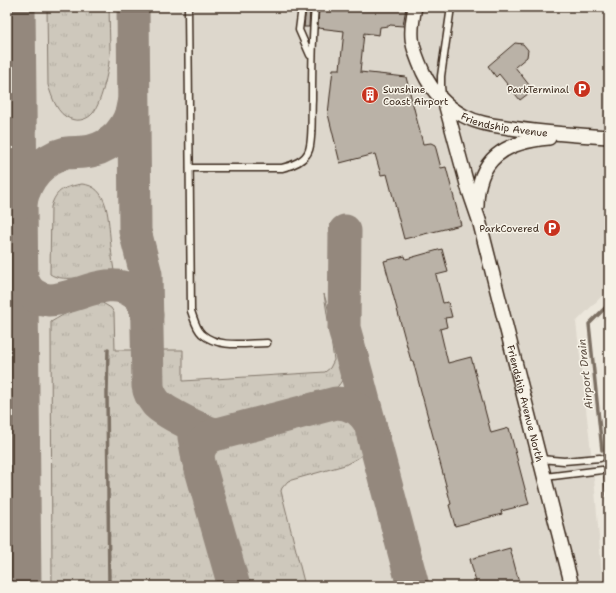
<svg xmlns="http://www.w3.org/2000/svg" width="616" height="593" font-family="'Shantell Sans',sans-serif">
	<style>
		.built { fill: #ddd7cc }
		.grass { fill: url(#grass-tufts); stroke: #84796d }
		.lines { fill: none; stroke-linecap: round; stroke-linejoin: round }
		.stream { stroke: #7c7064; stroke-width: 3.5 }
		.taxiway { stroke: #94887d; stroke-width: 33 }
		.building { fill: #bab2a7; stroke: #3b2a1e }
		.lane-casing { stroke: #3b2a1e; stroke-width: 9 }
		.street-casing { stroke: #3b2a1e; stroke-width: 16 }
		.lane { stroke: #f7f3e8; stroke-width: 6 }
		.street { stroke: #f7f3e8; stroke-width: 13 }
		.labels { text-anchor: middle; stroke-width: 3; stroke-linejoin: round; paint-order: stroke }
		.poi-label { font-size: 10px; fill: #3b2a1e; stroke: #f7f3e8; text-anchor: end }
		.street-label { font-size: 10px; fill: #3b2a1e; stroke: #f7f3e8 }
		.water-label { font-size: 11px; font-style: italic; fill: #615347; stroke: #f7f3e8 }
	</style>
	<defs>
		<pattern id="grass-tufts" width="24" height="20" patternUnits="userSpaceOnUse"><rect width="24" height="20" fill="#cec8bc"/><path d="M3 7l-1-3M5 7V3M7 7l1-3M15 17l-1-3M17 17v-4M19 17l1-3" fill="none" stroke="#b2aca1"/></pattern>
	</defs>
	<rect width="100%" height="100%" fill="#ece7dc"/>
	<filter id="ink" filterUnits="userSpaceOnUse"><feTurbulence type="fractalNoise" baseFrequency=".025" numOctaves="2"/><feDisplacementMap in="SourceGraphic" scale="8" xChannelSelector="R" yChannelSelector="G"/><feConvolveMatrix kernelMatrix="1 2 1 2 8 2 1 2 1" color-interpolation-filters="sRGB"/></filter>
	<g filter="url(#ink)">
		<path class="built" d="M7 7H609V289L576 322 594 478 603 586H7Z"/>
		<g class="grass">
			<path d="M47 7H109C109 21 110 36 110 50 110 65 102 102 93 113 88 119 79 122 71 119 57 115 52 97 48 85Z"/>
			<path d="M82 184C108 186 108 217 110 236 111 248 112 259 114 271 97 274 64 284 50 274L51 207C56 189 65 187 82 184Z"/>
			<path d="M324 294 345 369C344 381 338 388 328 394L225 422C220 422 215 423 210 421 197 417 169 403 163 391 158 379 160 363 159 350H183V381L325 372 330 368 334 360Z"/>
			<path d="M101 302 111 308 114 313 115 350H137C137 376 134 404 158 419 166 424 175 428 184 432L226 586H52L51 322C66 313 83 303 101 302Z"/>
			<path d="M334 414C360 412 362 431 367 451L358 458 345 465 288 481 282 488 281 491 305 586H243L210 468 212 452 218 446Z"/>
		</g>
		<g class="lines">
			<g class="stream">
				<path d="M108 349 107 393 109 586"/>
				<path d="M602 450 589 324 609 304"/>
				<path d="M605 477 609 516"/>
			</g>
			<g class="taxiway">
				<path d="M19 7 25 586"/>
				<path d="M133 7 135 231 146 274 148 386C149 393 152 398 156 403 164 412 205 433 217 434"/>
				<path d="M21 202C26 178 42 159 66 153 74 152 83 153 91 151 113 146 130 127 133 104"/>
				<path d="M345 231 344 328 357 375 413 586"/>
				<path d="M22 277C26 291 35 299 49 300 75 300 108 274 133 292 141 297 145 305 147 315"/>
				<path d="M194 437 198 459 234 586"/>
				<path d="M198 459C198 448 203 440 214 435L336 403C351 403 362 410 370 423"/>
			</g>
		</g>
		<g class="building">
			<path d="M306 7H310L309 27H304Z"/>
			<path d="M319 7H406L403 26 390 25 389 26 380 27 379 35 364 33 360 72 406 77 423 144 431 143 435 145 441 168 446 167 461 225 404 239 387 174 381 175 375 154 340 163 328 114 333 69H340L344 31 318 28Z"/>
			<path d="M515 43 523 44 528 50 527 57 515 67 533 90 520 100 499 74 496 77 488 66Z"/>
			<path d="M442 249 448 272 436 275 443 303 448 302 452 317 445 318 447 327 440 329 448 363 471 357 491 433 509 428 529 504 501 511 502 514 455 526 449 505 451 504 413 361H411L384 261 405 256 406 259Z"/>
			<path d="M510 548 520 586H477L470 559Z"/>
		</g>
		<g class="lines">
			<g class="lane-casing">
				<g id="lane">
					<path d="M188 7 191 311C194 319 196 329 202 334 219 349 247 343 267 343"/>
					<path d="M302 7 299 30 310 55"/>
					<path d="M442 96 441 86V76L451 7"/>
					<path d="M190 168H282C292 166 306 160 309 150 313 138 311 113 312 100 312 69 312 38 315 7"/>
					<path d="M540 459 564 461 600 458"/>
					<path d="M545 477 602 470"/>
				</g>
			</g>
			<g class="street-casing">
				<g id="street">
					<path id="s1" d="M415 7C409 36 411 45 423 72 432 91 445 106 464 116 477 123 491 125 505 127 540 133 574 135 609 137"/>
					<path id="s2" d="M445 103 468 188 479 220 572 586"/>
					<path d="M477 206C477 158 505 142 549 138"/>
				</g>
			</g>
			<use href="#lane" class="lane"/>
			<use href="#street" class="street"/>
		</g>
	</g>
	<defs>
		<g id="parking-disc" transform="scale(0.9)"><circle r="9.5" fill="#c8321e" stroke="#f7f3e8"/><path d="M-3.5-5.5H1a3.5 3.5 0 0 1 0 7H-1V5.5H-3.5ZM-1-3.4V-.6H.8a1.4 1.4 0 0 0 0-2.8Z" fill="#fff"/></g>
		<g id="building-disc" transform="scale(0.9)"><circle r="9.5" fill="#c8321e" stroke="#f7f3e8"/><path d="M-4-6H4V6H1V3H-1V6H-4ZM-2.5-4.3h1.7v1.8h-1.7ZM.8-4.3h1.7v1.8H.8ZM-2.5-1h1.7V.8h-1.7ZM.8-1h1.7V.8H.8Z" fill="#fff"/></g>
	</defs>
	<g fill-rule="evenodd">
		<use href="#parking-disc" x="582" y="89"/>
		<use href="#building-disc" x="370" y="95"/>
		<use href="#parking-disc" x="552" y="228"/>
	</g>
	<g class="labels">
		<g class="poi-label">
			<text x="383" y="93" text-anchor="start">Sunshine<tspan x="383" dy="12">Coast Airport</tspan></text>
			<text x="569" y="93">ParkTerminal</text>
			<text x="539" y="232">ParkCovered</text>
		</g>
		<g class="street-label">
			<text dy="4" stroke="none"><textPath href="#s1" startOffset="170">Friendship Avenue</textPath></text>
			<text dy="4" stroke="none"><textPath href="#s2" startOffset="311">Friendship Avenue North</textPath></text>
		</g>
		<g class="water-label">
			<text transform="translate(585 374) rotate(-96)" y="4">Airport Drain</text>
		</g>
	</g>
	<rect width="616" height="593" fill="none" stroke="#f7f3e8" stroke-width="24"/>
	<rect x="12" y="12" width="592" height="569" fill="none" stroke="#3b2a1e" stroke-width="1.5" filter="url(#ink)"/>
</svg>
